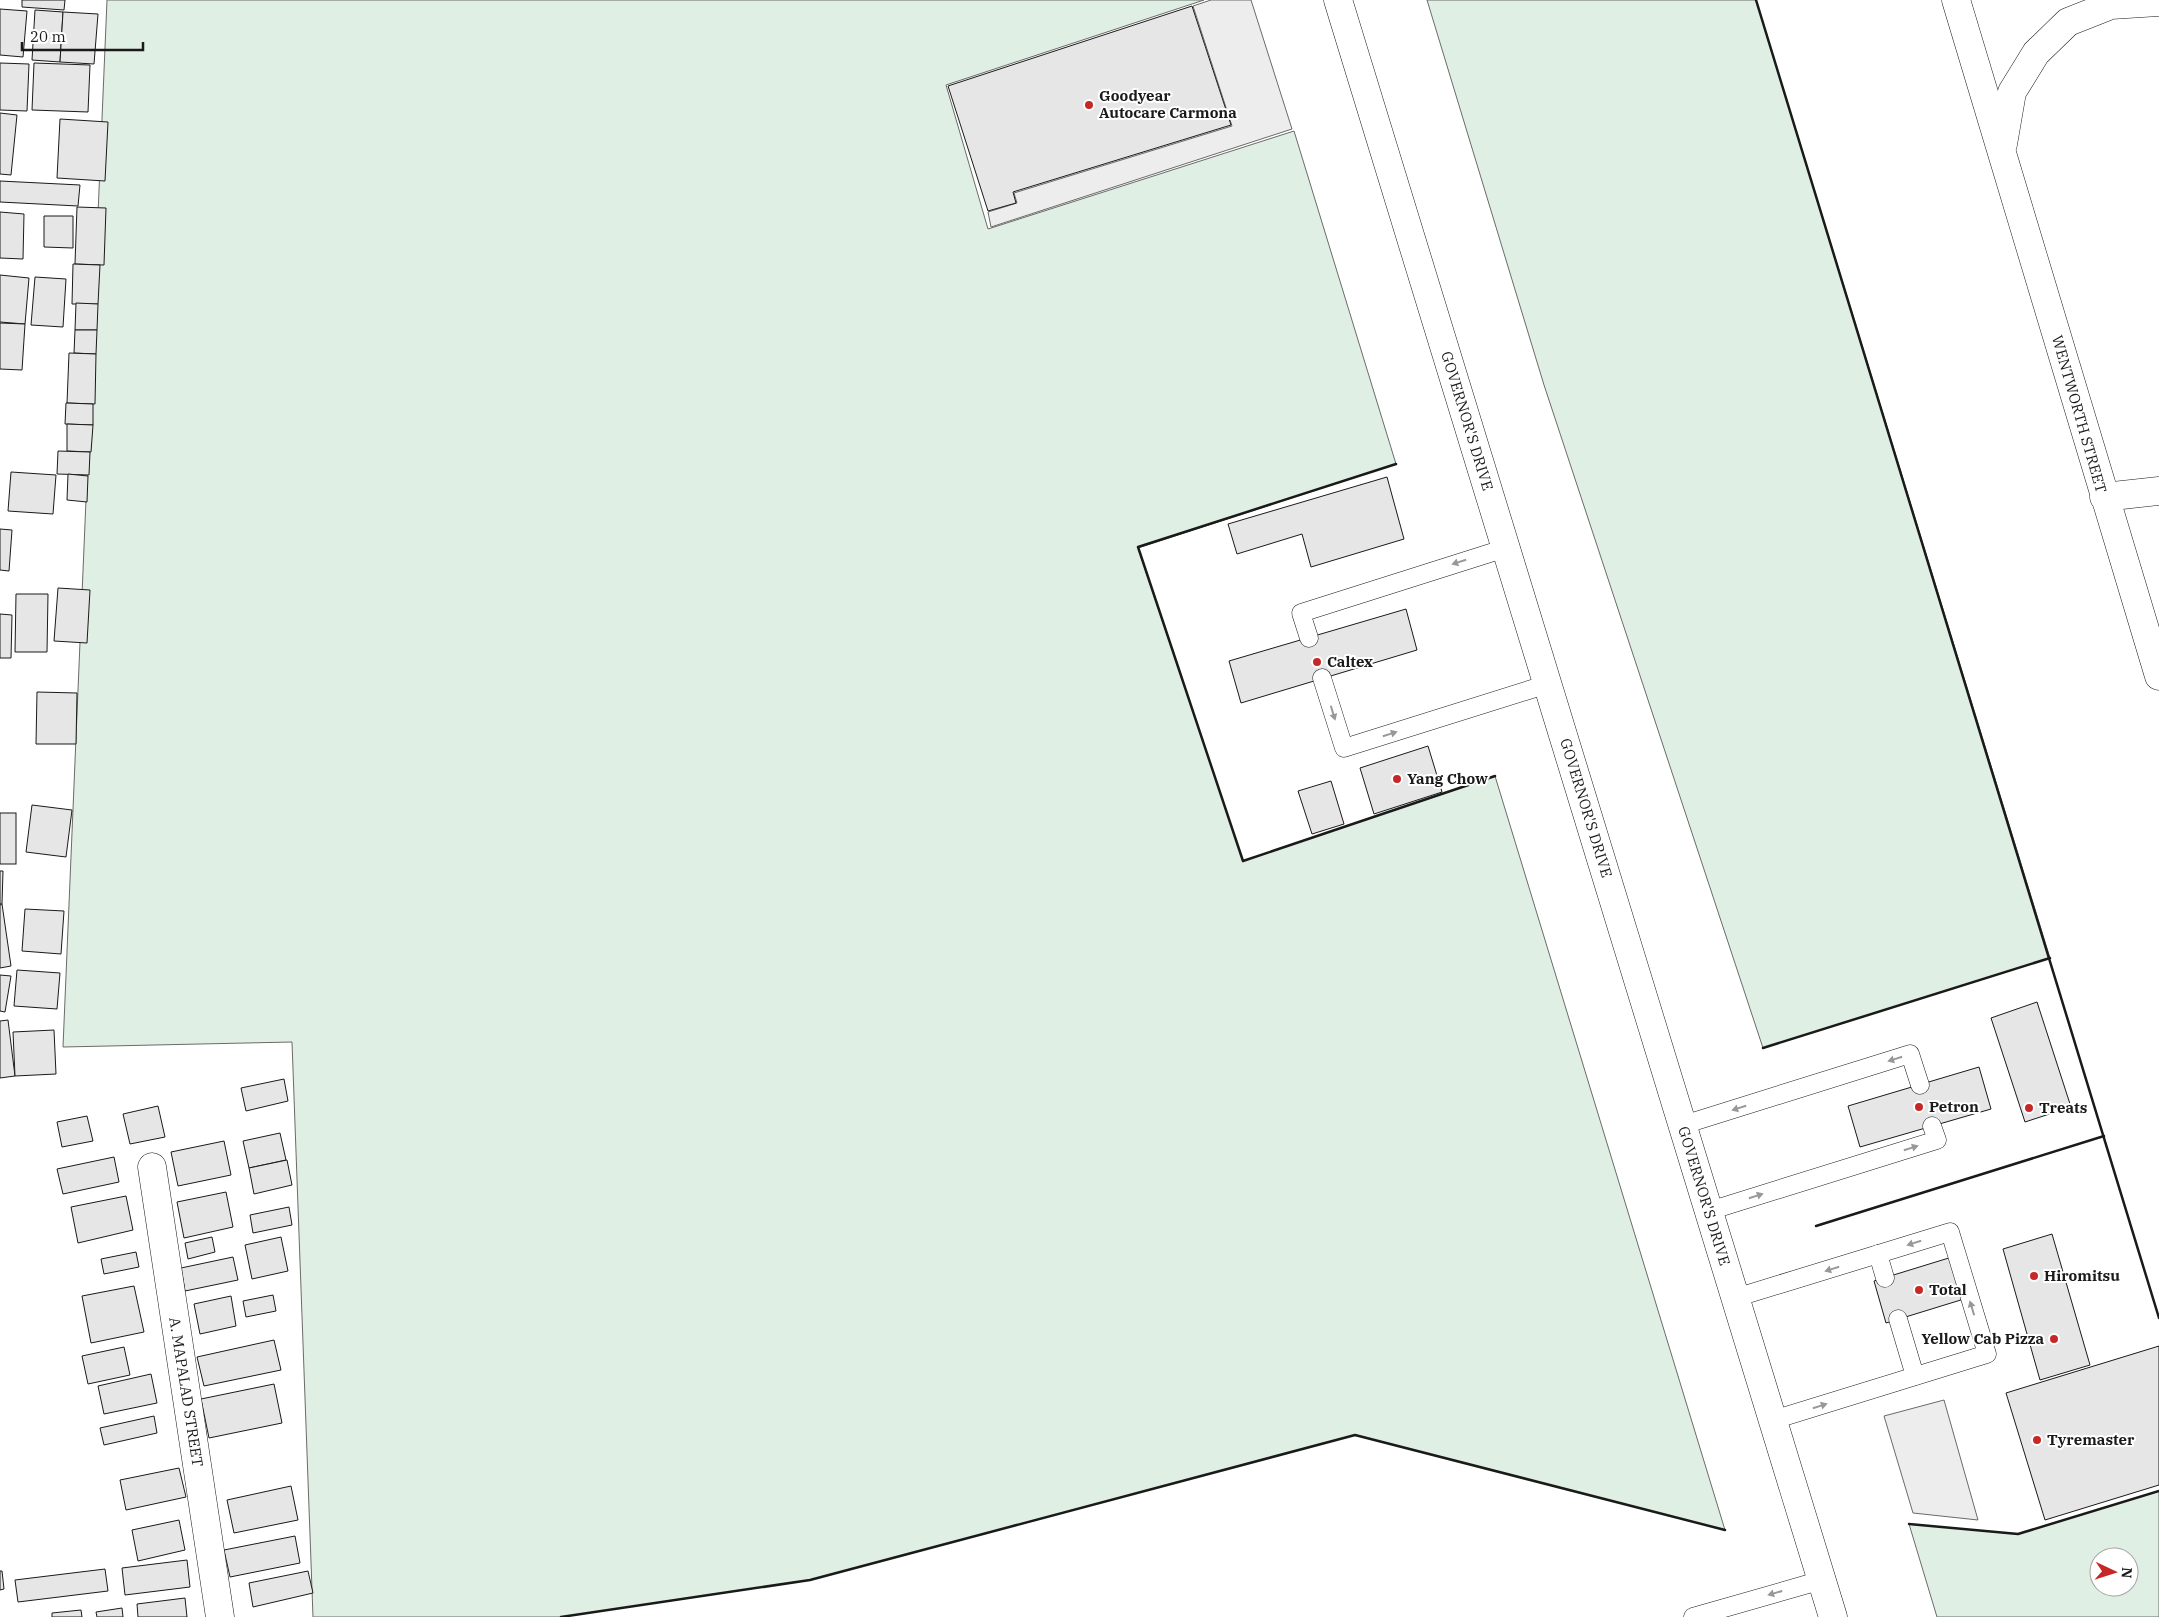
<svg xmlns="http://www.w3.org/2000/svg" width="2159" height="1617" font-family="'IBM Plex Serif',serif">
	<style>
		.green { fill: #e0efe3; stroke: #6a6a6a; fill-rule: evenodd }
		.parking { fill: #ededed; stroke: #6a6a6a }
		.building { fill: #e6e6e6; stroke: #1a1a1a }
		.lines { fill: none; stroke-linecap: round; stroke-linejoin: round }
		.service-casing { stroke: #1a1a1a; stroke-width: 19 }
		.minor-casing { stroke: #1a1a1a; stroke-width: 29 }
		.trunk-casing { stroke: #1a1a1a; stroke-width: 29 }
		.service { stroke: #fff; stroke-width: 18 }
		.minor { stroke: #fff; stroke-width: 28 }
		.trunk { stroke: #fff; stroke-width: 28 }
		.wall { stroke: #1a1a1a; stroke-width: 2.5 }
		.oneway { fill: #989898 }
		.poi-dot { fill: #c62828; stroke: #fff; stroke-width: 2 }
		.labels { text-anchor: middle; stroke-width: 4; stroke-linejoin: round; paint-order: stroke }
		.poi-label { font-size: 15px; font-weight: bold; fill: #1a1a1a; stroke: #fff; text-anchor: start }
		.street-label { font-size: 15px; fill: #1a1a1a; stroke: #fff }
	</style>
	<rect width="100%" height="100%" fill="#fff"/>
	<g class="green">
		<path d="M107 0H1204L946 85 988 229 1294 131 1396 464 1138 548 1243 861 1495 776 1725 1530 1355 1435 810 1580 561 1617H313L292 1042 63 1047Z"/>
		<path d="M1427 0H1756L2050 958 1763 1048 1544 385Z"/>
		<path d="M2159 1491V1617H1937L1909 1524 2018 1534ZM2099 1557H2129V1587H2099Z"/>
	</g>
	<g class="parking">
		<path d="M1211 0H1251L1292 129 991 227 988 212 1017 203 1014 193 1232 126 1193 6Z"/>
		<path d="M1944 1400 1978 1520 1913 1513 1884 1416Z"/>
	</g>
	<g class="building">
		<path d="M22 0H65L64 10 22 7Z"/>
		<path d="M1192 6 1231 125 1013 192 1016 203 988 211 948 86Z"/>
		<path d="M0 9 27 11 23 57 0 55Z"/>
		<path d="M35 10 63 12 60 62 32 60Z"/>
		<path d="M63 12 98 14 94 64 60 62Z"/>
		<path d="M0 63 29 64 27 111 0 110Z"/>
		<path d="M34 63 90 65 88 112 32 110Z"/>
		<path d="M0 113 17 115 11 175 0 174Z"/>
		<path d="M60 119 108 122 105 181 57 178Z"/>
		<path d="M0 181 80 185 78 206 0 202Z"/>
		<path d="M77 207 106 208 104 265 75 264Z"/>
		<path d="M0 212 24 214 23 259 0 258Z"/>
		<path d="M44 216H73V248L44 247Z"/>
		<path d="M73 264 100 265 98 304H72Z"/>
		<path d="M0 275 29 278 25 324 0 322Z"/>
		<path d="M35 277 66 279 63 327 31 325Z"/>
		<path d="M76 303 98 304 97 330H75Z"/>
		<path d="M0 323 25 324 22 370 0 369Z"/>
		<path d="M75 330H97L96 354 74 353Z"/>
		<path d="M69 353 96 354 95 404 67 403Z"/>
		<path d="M66 403 93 404V425L65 424Z"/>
		<path d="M67 424 93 425 91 452 67 451Z"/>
		<path d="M58 451 90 452 89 475 57 474Z"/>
		<path d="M11 472 56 475 53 514 8 511Z"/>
		<path d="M68 474 88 476 87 502 67 500Z"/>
		<path d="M1387 477 1404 539 1311 567 1302 534 1237 554 1228 524Z"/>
		<path d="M0 529 12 530 9 571 0 570Z"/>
		<path d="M58 588 90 590 87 643 54 641Z"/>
		<path d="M16 594H48L47 652H15Z"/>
		<path d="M1406 609 1417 650 1241 703 1229 661Z"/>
		<path d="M0 614 12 615 11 658H0Z"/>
		<path d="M37 692 77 693 76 744H36Z"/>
		<path d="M1428 746 1442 792 1374 814 1360 768Z"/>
		<path d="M1331 781 1344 824 1312 834 1298 791Z"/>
		<path d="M32 805 72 810 66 857 26 852Z"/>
		<rect x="0" y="813" width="16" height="51"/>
		<path d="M0 871H3L2 904H0Z"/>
		<path d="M2 904 11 966 0 968V905Z"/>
		<path d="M25 909 64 911 61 954 22 951Z"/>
		<path d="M17 970 60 973 57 1009 14 1006Z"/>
		<path d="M0 975 11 976 5 1012 0 1011Z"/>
		<path d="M2037 1002 2071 1107 2025 1122 1991 1018Z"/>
		<path d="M8 1020 15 1076 0 1078V1021Z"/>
		<path d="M54 1030 56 1074 15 1076 13 1032Z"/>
		<path d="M1979 1067 1991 1109 1860 1147 1848 1106Z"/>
		<path d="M284 1079 288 1101 246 1111 241 1088Z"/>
		<path d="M158 1106 165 1137 130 1144 123 1114Z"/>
		<path d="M87 1116 93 1141 62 1147 57 1122Z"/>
		<path d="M280 1133 286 1160 249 1168 243 1141Z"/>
		<path d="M224 1141 231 1175 178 1186 171 1152Z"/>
		<path d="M114 1157 119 1182 63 1194 57 1169Z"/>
		<path d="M287 1160 292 1185 254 1194 249 1168Z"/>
		<path d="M226 1192 233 1227 184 1238 177 1202Z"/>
		<path d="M126 1196 133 1230 78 1243 71 1207Z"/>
		<path d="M289 1207 292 1225 253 1233 250 1215Z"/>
		<path d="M2052 1234 2090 1365 2040 1380 2003 1249Z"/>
		<path d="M212 1237 215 1252 188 1259 185 1243Z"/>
		<path d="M281 1237 288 1271 252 1279 245 1245Z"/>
		<path d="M136 1252 139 1267 104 1274 101 1259Z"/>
		<path d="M233 1257 238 1280 185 1291 181 1268Z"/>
		<path d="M1952 1257 1964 1299 1886 1323 1874 1281Z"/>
		<path d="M134 1286 144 1332 91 1343 82 1296Z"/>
		<path d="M273 1295 276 1311 246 1317 243 1301Z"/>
		<path d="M231 1296 236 1326 200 1334 194 1304Z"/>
		<path d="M274 1340 281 1370 204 1386 197 1357Z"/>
		<path d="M2159 1346V1485L2045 1520 2006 1393Z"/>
		<path d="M124 1347 130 1375 88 1384 82 1356Z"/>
		<path d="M151 1374 157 1403 104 1414 98 1386Z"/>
		<path d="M274 1384 282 1423 209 1438 201 1399Z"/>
		<path d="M154 1416 157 1433 104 1445 100 1428Z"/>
		<path d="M179 1468 186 1497 126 1510 120 1480Z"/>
		<path d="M291 1486 298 1520 234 1533 227 1500Z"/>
		<path d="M179 1520 185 1550 138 1561 132 1530Z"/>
		<path d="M295 1536 300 1563 230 1577 224 1550Z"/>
		<path d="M187 1560 190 1587 125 1595 122 1568Z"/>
		<path d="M105 1569 108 1591 18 1602 15 1580Z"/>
		<path d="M0 1571H2L4 1589 0 1590Z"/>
		<path d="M308 1571 313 1593 253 1607 249 1583Z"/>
		<path d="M185 1598 187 1617H138L137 1604Z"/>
		<path d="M122 1608 123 1617H97L96 1612Z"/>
		<path d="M81 1610 82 1617H52V1613Z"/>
	</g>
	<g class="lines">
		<g class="service-casing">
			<g id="service">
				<path d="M1309 638 1301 613 1506 548"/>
				<path d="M1322 678 1344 748 1548 684"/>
				<path d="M1683 1125 1910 1054 1920 1085"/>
				<path d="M1709 1211 1937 1140 1932 1126"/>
				<path d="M1878 1254 1885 1278"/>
				<path d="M1735 1298 1950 1232 1987 1354 1773 1420"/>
				<path d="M1898 1319 1915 1376"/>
				<path d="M1693 1617 1822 1580"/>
			</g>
		</g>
		<g class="minor-casing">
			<g id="minor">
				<path d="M1956 0 2159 676"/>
				<path d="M2003 144 2012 92 2036 53 2068 22 2111 5 2159 2"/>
				<path d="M2104 497 2159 491"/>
				<path d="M152 1167 220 1617"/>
			</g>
		</g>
		<g class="trunk-casing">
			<path id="trunk" d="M1338 0 1833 1617"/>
		</g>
		<use href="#service" class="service"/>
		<use href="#minor" class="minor"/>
		<use href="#trunk" class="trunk"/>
		<g class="wall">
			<path d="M1756 0 2159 1318"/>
			<path d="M1396 464 1138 547 1243 861 1495 776"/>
			<path d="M1763 1048 2050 958"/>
			<path d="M1816 1226 2104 1136"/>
			<path d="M1909 1524 2018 1534 2159 1491"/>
			<path d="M561 1617 810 1580 1355 1435 1725 1530"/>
		</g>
	</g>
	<defs><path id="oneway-solid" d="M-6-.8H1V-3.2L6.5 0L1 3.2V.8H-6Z" transform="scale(1.25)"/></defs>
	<g class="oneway">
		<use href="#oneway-solid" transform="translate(1459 562) rotate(162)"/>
		<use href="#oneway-solid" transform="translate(1333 713) rotate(73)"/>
		<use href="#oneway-solid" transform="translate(1390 734) rotate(-18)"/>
		<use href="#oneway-solid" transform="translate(1895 1059) rotate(163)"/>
		<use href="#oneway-solid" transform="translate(1739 1108) rotate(163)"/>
		<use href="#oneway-solid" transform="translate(1911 1148) rotate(-17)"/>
		<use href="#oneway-solid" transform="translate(1756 1196) rotate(-18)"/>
		<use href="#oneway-solid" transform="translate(1914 1243) rotate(163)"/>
		<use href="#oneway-solid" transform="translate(1832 1269) rotate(163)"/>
		<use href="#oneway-solid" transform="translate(1972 1308) rotate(-107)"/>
		<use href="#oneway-solid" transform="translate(1820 1406) rotate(-17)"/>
		<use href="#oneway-solid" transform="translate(1775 1593) rotate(164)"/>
	</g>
	<g class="poi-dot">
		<circle cx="1089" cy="105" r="5"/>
		<circle cx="1317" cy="662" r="5"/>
		<circle cx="1397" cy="779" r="5"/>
		<circle cx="1919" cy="1107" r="5"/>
		<circle cx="2029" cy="1108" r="5"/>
		<circle cx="2034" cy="1276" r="5"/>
		<circle cx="1919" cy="1290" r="5"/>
		<circle cx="2054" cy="1339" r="5"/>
		<circle cx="2037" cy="1440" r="5"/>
	</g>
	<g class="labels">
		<g class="poi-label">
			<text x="1099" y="101">Goodyear<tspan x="1099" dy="17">Autocare Carmona</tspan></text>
			<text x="1327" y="667">Caltex</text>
			<text x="1407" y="784">Yang Chow</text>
			<text x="1929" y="1112">Petron</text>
			<text x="2039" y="1113">Treats</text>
			<text x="2044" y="1281">Hiromitsu</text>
			<text x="1929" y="1295">Total</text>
			<text x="2044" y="1344" text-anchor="end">Yellow Cab Pizza</text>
			<text x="2047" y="1445">Tyremaster</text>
		</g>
		<g class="street-label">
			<text transform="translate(2079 414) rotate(74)" y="5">WENTWORTH STREET</text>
			<text transform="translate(1467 421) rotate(73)" y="5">GOVERNOR'S DRIVE</text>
			<text transform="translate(1586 808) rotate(73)" y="5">GOVERNOR'S DRIVE</text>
			<text transform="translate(1704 1196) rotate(73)" y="5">GOVERNOR'S DRIVE</text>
			<text transform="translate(186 1392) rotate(81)" y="5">A. MAPALAD STREET</text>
		</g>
	</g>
	<g transform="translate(2114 1572) rotate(94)"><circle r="24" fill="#ffffff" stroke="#a3a3a3"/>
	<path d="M0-4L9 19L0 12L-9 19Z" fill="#c62828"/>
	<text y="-8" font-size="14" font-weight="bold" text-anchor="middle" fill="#1a1a1a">N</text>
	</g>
	<path d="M22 42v8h121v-8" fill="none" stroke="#1a1a1a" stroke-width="2.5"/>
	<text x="30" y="42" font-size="15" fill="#1a1a1a" stroke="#ffffff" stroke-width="4" paint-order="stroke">20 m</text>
</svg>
